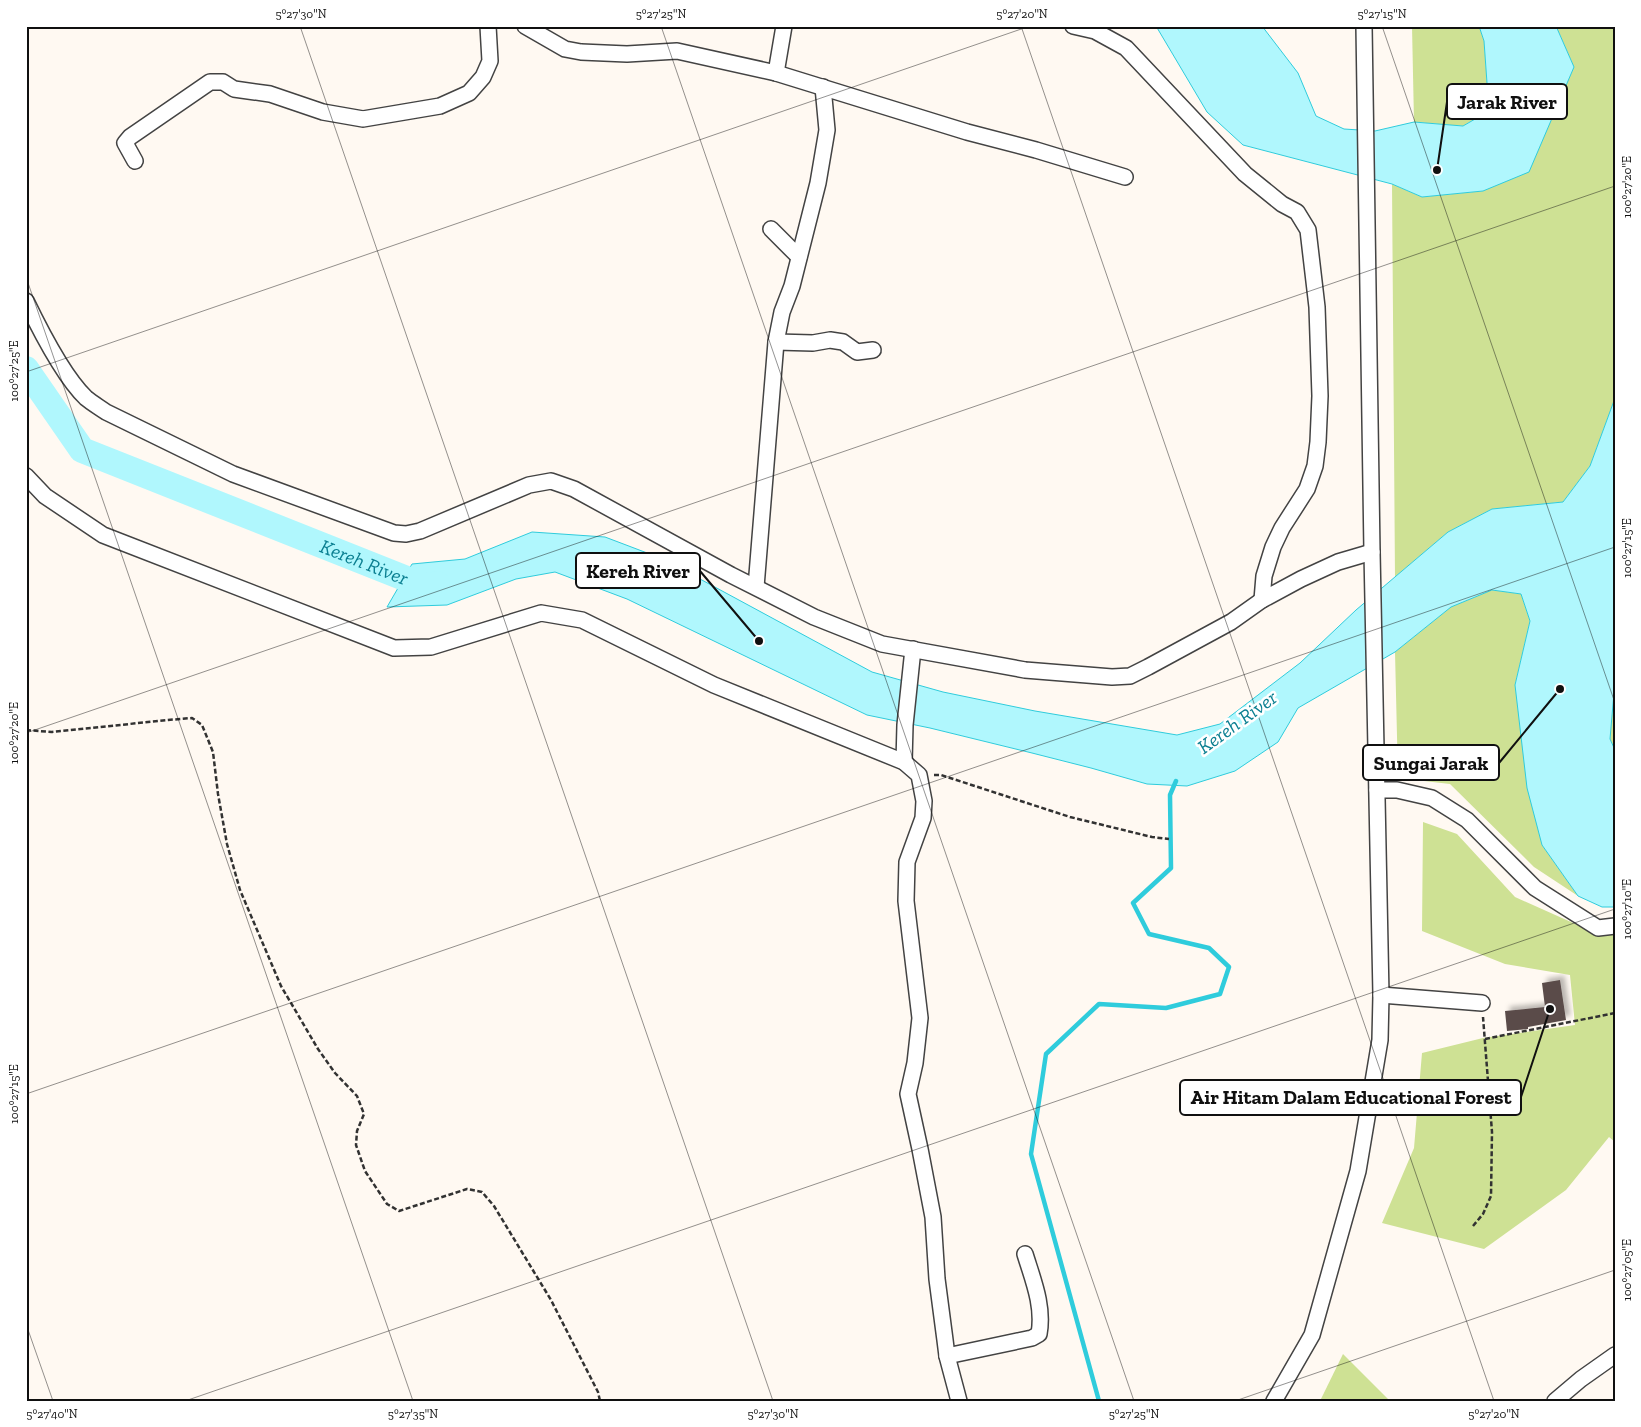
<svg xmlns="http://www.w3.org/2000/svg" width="1641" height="1427" font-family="'Zilla Slab',serif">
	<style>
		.forest { fill: #cee194 }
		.water { fill: #b0f7fd; stroke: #2fccdc }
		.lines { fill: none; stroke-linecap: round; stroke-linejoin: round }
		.stream { stroke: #2fccdc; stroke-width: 4.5 }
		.river { stroke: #b0f7fd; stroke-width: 26 }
		.building { fill: #5a4c4a; filter: url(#shadow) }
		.minor-casing { stroke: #434343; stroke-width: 18 }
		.path { stroke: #323232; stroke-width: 2.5; stroke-dasharray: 5 2.5; stroke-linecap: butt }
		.minor { stroke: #fff; stroke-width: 15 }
		.ticks { fill: none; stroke: #101010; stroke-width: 1; stroke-opacity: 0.45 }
		.labels { text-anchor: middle; stroke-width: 5; stroke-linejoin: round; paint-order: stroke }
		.water-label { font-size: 20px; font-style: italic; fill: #0b7f91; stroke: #fff }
		.leader { fill: none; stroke: #101010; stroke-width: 2 }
		.callout-dot { fill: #101010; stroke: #fff; stroke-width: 2 }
		.callout { fill: #fff; stroke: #101010; stroke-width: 2 }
		.callout-label { font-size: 20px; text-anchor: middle; font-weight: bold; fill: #101010 }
		.neatline { fill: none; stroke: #101010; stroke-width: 2 }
		.ticks-label { font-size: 12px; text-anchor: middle; fill: #101010 }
	</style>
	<defs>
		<filter id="shadow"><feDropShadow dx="4.5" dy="-4.5" stdDeviation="2.5" flood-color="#0004"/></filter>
	</defs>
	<rect width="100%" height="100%" fill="#fff9f2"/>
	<g class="forest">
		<path d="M1412 26H1479L1484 41 1489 111 1463 126 1414 122Z"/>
		<path d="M1556 26H1615V398L1590 466 1563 502 1492 509 1448 532 1395 577 1392 184 1422 197 1483 191 1574 67Z"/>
		<path d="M1492 590 1521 594 1530 621 1515 685 1542 845 1578 896 1534 867 1450 784 1398 778 1395 652 1451 607Z"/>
		<path d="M1615 681V750L1610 739Z"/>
		<path d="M1423 822 1457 834 1515 897 1600 935 1615 934V1142L1609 1137 1566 1190 1484 1249 1382 1223 1414 1148 1422 1053 1483 1038 1575 1025 1570 975 1505 964 1422 931Z"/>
		<path d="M1343 1354 1390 1401H1320Z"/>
	</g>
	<g class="water">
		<path d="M1156 26H1262L1298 73 1316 116 1344 129 1375 131 1414 122 1463 126 1489 111 1484 41 1479 26H1556L1574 67 1529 172 1483 191 1422 197 1392 184 1243 145 1207 112Z"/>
		<path d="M1615 398V681L1610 739 1615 750V907H1602L1578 896 1542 845 1527 788 1515 685 1530 621 1521 594 1492 590 1451 607 1395 652 1298 708 1278 742 1235 771 1187 786 1147 784 1091 768 1032 753 930 728 867 715 627 599 555 572 516 579 447 605 387 607 412 564 465 559 532 532 605 537 663 559 872 672 943 692 1035 711 1177 735 1220 724 1300 663 1356 610 1448 532 1492 509 1563 502 1590 466Z"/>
	</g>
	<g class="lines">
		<path class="stream" d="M1099 1401 1031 1154 1046 1054 1099 1004 1166 1008 1220 994 1229 967 1209 948 1149 934 1133 903 1171 868 1170 795 1176 781"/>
		<path class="river" id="s1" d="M26 369 82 450 427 587 437 584"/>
	</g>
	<path class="building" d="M1560 980 1566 1020 1528 1027V1029L1507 1031 1505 1011 1545 1007 1542 983Z"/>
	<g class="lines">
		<g class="minor-casing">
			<g id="minor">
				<path d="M525 26 565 49 581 52 627 54 677 51 776 73 967 132 1036 150 1125 177"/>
				<path d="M1073 26 1095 31 1126 48 1245 174 1282 204 1297 212 1308 230 1317 307 1320 396 1318 442 1315 466 1307 489 1282 528 1273 547 1264 576 1262 600"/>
				<path d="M776 73 784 26"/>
				<path d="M135 161 125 143 130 137 210 82H223L234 89 270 94 323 112 363 119 440 106 469 93 483 77 490 61 488 26"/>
				<path d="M771 229 799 257"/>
				<path d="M26 301C40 330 63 376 86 398 92 403 99 407 106 412L233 474 394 533 406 534 420 531 529 485 551 481 574 489 731 575 814 617 882 644 1025 670 1112 677 1130 676 1148 667 1231 622 1262 600 1301 579 1338 562 1372 552"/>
				<path d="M776 342 813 343 830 340 843 342 857 352 873 350"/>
				<path d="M26 476 45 496 103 535 394 648 431 647 541 613 582 620 714 685 904 762 919 775 924 801 923 818 907 862 906 901 920 1018 915 1063 908 1094 920 1149 933 1217 937 1279 945 1340 947 1356 959 1401"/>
				<path d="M756 587 776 342 782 312 792 286 818 183 827 130 823 87"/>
				<path d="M904 762 905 725 913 649"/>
				<path d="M1377 790H1397L1432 798 1467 820 1535 888 1598 928 1615 926"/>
				<path d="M1381 995 1482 1003"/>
				<path d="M947 1356 1032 1338 1039 1334C1044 1306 1033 1280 1025 1254"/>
				<path d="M1274 1401 1312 1335 1358 1171 1380 1040 1381 995 1372 552 1364 26"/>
				<path d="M1555 1401 1581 1379 1615 1355"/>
			</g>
		</g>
		<g class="path">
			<path d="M26 730 52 732 168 720 192 718 202 725 213 752 218 794 227 844 240 890 281 986 318 1049 335 1073 357 1096 364 1114 357 1131 356 1145 365 1171 387 1204 399 1211 467 1189 482 1192 494 1206 551 1300 598 1392 600 1401"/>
			<path d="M934 775H941L1070 817 1152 837 1169 839"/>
			<path d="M1485 1039 1615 1013"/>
			<path d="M1473 1226 1483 1214 1491 1196 1492 1132 1483 1017"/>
		</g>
		<use href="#minor" class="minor"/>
	</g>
	<path class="ticks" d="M300 26 773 1401M661 26 1134 1401M1021 26 1494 1401M1382 26 1615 703M26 277 413 1401M26 372 1030 26M26 733 1615 186M26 1094 1615 547M26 1324 53 1401M185 1401 1615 909M1235 1401 1615 1270"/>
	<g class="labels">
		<g class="water-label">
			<text dy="7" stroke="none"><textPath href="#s1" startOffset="402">Kereh River</textPath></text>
			<text transform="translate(1237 722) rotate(-36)" y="7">Kereh River</text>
		</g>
	</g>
	<path class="leader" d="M1437 170L1447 102M759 641L700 571M1560 689L1499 763M1550 1009L1521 1097"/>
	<g class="callout-dot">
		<circle cx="1437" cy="170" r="5"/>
		<circle cx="759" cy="641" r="5"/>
		<circle cx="1560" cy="689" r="5"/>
		<circle cx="1550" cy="1009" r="5"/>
	</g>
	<g class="callout">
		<rect x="1447" y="84" width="120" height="35" rx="5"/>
		<rect x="576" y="553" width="124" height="35" rx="5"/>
		<rect x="1363" y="745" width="136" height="35" rx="5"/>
		<rect x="1180" y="1080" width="341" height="35" rx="5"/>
	</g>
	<g class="callout-label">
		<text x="1507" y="109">Jarak River</text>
		<text x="638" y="578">Kereh River</text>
		<text x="1431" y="770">Sungai Jarak</text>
		<text x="1351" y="1104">Air Hitam Dalam Educational Forest</text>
	</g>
	<rect width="1641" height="1427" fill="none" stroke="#ffffff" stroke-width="55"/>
	<rect x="28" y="28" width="1586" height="1372" class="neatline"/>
	<g class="ticks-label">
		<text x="301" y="18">5°27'30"N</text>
		<text x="661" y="18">5°27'25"N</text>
		<text x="1022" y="18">5°27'20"N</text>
		<text x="1382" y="18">5°27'15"N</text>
		<text transform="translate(1627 187) rotate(-90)" y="4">100°27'20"E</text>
		<text transform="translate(14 371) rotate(-90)" y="4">100°27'25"E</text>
		<text transform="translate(1627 548) rotate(-90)" y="4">100°27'15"E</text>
		<text transform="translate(14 733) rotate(-90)" y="4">100°27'20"E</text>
		<text transform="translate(1627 909) rotate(-90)" y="4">100°27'10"E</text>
		<text transform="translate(14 1094) rotate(-90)" y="4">100°27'15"E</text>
		<text transform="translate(1627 1270) rotate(-90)" y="4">100°27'05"E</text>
		<text x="52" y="1418">5°27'40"N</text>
		<text x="413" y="1418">5°27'35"N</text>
		<text x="773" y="1418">5°27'30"N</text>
		<text x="1134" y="1418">5°27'25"N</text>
		<text x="1494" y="1418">5°27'20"N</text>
	</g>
</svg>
